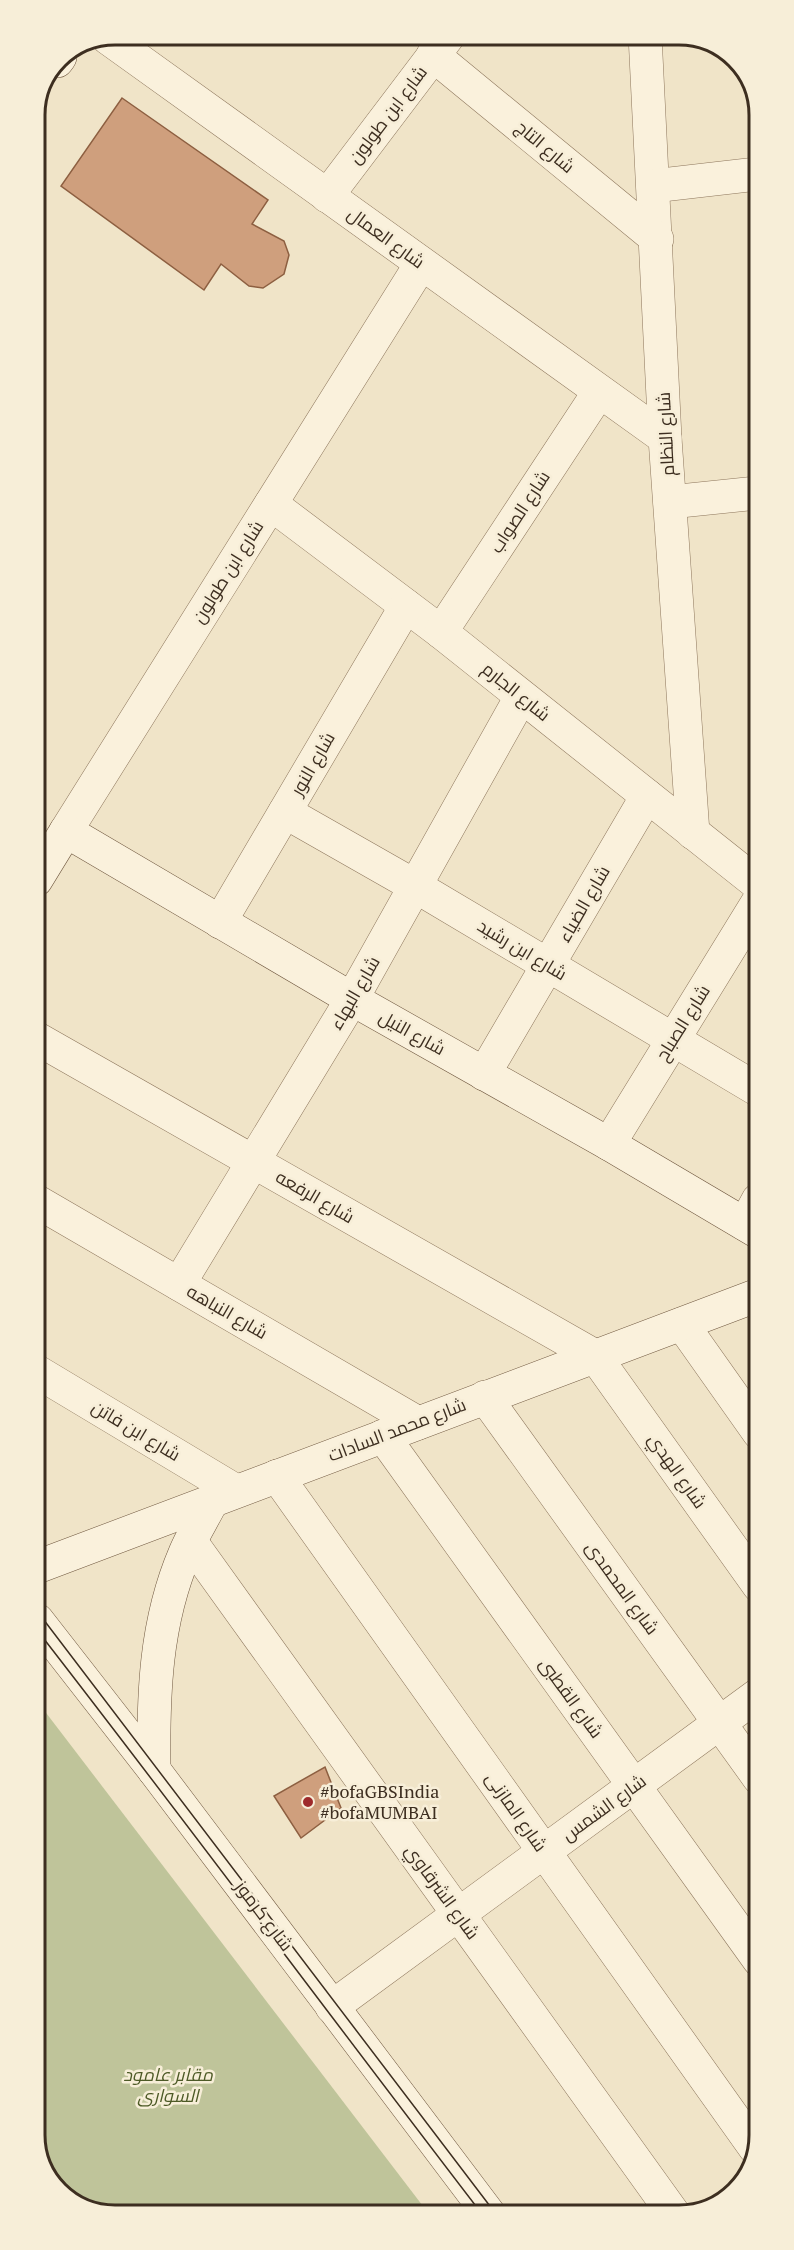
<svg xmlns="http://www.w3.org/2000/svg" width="794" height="2250" font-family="'PT Serif',Cairo,serif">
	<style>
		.cemetery { fill: #bfc49a }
		.building { fill: #cf9f7d; stroke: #8d5f41; stroke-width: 1.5 }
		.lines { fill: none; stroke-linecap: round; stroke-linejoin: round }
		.street-casing { stroke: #8d765c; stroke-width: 34 }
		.secondary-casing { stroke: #6f573f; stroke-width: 34 }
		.street { stroke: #faf1dc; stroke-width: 33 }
		.secondary { stroke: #faf1dc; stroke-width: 33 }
		.tram { stroke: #3d2e20; stroke-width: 1.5 }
		.poi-dot { fill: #9e2a2b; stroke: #f7eed8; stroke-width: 2 }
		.labels { text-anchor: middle; stroke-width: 5; stroke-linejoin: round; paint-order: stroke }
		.street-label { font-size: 18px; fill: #3d2e20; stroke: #f7eed8 }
		.poi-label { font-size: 18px; fill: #3d2e20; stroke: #f7eed8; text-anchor: start }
		.park-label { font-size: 18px; font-style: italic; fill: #4d5a26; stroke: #f7eed8 }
		.rim { fill: none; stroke: #3d2e20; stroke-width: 3 }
	</style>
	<rect width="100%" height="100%" fill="#f0e4c8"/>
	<path class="cemetery" d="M37 1701 429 2214 110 2215 66 2199 37 2156Z"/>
	<g class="building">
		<path d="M122 98 268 200 252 224 284 241 289 255 284 274 263 288 249 286 221 264 204 290 61 186Z"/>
		<path d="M325 1767 341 1808 301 1838 274 1796Z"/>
	</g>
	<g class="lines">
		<g class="street-casing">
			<g id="street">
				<path d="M645 35 665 438 693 833"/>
				<path d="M108 38 665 438"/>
				<path d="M433 55 657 239"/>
				<path d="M653 186 757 174"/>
				<path d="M327 196 449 35"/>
				<path d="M670 502 757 493"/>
				<path d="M271 504 441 632 758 884"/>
				<path d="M441 632 599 392"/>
				<path d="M285 812 415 886 758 1090"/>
				<path d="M66 831 421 264"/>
				<path d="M220 922 406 606"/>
				<path d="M36 1038 595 1356 759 1586"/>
				<path d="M484 1074 647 796"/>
				<path d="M609 1144 758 902"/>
				<path d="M36 1201 418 1423"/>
				<path d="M745 1224 758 1200"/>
				<path d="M179 1284 352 999 521 697"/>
				<path d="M682 1324 759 1433"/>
				<path d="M36 1371 236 1491"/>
				<path d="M485 1397 759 1778"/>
				<path d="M383 1436 759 1960"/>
				<path d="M277 1476 755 2148"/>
				<path d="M191 1542 673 2213"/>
				<path d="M332 2007 759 1694"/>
			</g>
		</g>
		<g class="secondary-casing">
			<g id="secondary">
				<path d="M57 61 60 57"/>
				<path d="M36 880 66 831 352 999 609 1144 758 1232"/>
				<path d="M37 1567 758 1295"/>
				<path d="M37 1620 154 1770 489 2214"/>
				<path d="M154 1770C153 1695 155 1623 185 1553 193 1534 204 1517 213 1499"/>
			</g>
		</g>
		<use href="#street" class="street"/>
		<use href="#secondary" class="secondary"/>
		<g class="tram">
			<path d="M41 96 72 52"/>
			<path d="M37 1611 496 2214"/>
			<path d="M37 1630C187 1823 333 2020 482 2214"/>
		</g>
	</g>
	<circle class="poi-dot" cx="308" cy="1802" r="6"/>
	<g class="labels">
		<g class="street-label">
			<text transform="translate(388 115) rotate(-53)" y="6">شارع ابن طولون</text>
			<text transform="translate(545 147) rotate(40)" y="6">شارع التاج</text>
			<text transform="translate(386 238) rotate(36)" y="6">شارع العمال</text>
			<text transform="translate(666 434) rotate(-93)" y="6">شارع النظام</text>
			<text transform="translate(520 512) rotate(-57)" y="6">شارع الصواب</text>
			<text transform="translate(228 572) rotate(-58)" y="6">شارع ابن طولون</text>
			<text transform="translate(516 692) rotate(39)" y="6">شارع الجارم</text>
			<text transform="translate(313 764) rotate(-60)" y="6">شارع النور</text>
			<text transform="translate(584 904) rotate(-60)" y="6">شارع الضياء</text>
			<text transform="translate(522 950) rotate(31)" y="6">شارع ابن رشيد</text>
			<text transform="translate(355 993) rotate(-60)" y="6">شارع البهاء</text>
			<text transform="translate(683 1023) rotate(-58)" y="6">شارع الصباح</text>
			<text transform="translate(412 1033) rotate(29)" y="6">شارع النيل</text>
			<text transform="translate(315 1197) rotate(30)" y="6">شارع الرفعه</text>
			<text transform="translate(227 1312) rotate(30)" y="6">شارع النباهه</text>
			<text transform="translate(397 1430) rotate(-21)" y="6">شارع محمد السادات</text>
			<text transform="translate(136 1431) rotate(31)" y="6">شارع ابن فاتن</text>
			<text transform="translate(677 1471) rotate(55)" y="6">شارع الهدي</text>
			<text transform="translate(622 1588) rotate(54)" y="6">شارع المحمدى</text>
			<text transform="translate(571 1698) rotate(54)" y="6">شارع القطبى</text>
			<text transform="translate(604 1808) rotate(-36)" y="6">شارع الشمس</text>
			<text transform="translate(516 1812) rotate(55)" y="6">شارع المازنى</text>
			<text transform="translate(442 1892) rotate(54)" y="6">شارع الشرقاوي</text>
			<text transform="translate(264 1916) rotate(53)" y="6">شارع كرموز</text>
		</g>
		<g class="poi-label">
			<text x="320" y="1798">#bofaGBSIndia<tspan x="320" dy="21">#bofaMUMBAI</tspan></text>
		</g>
		<g class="park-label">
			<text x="168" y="2081">مقابر عامود<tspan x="168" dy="21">السوارى</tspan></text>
		</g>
	</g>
	<path d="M0 0H794V2250H0ZM115 45H679A70 70 0 0 1 749 115V2135A70 70 0 0 1 679 2205H115A70 70 0 0 1 45 2135V115A70 70 0 0 1 115 45Z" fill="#f7eed8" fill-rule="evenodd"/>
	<path class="rim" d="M115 45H679A70 70 0 0 1 749 115V2135A70 70 0 0 1 679 2205H115A70 70 0 0 1 45 2135V115A70 70 0 0 1 115 45Z"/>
</svg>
